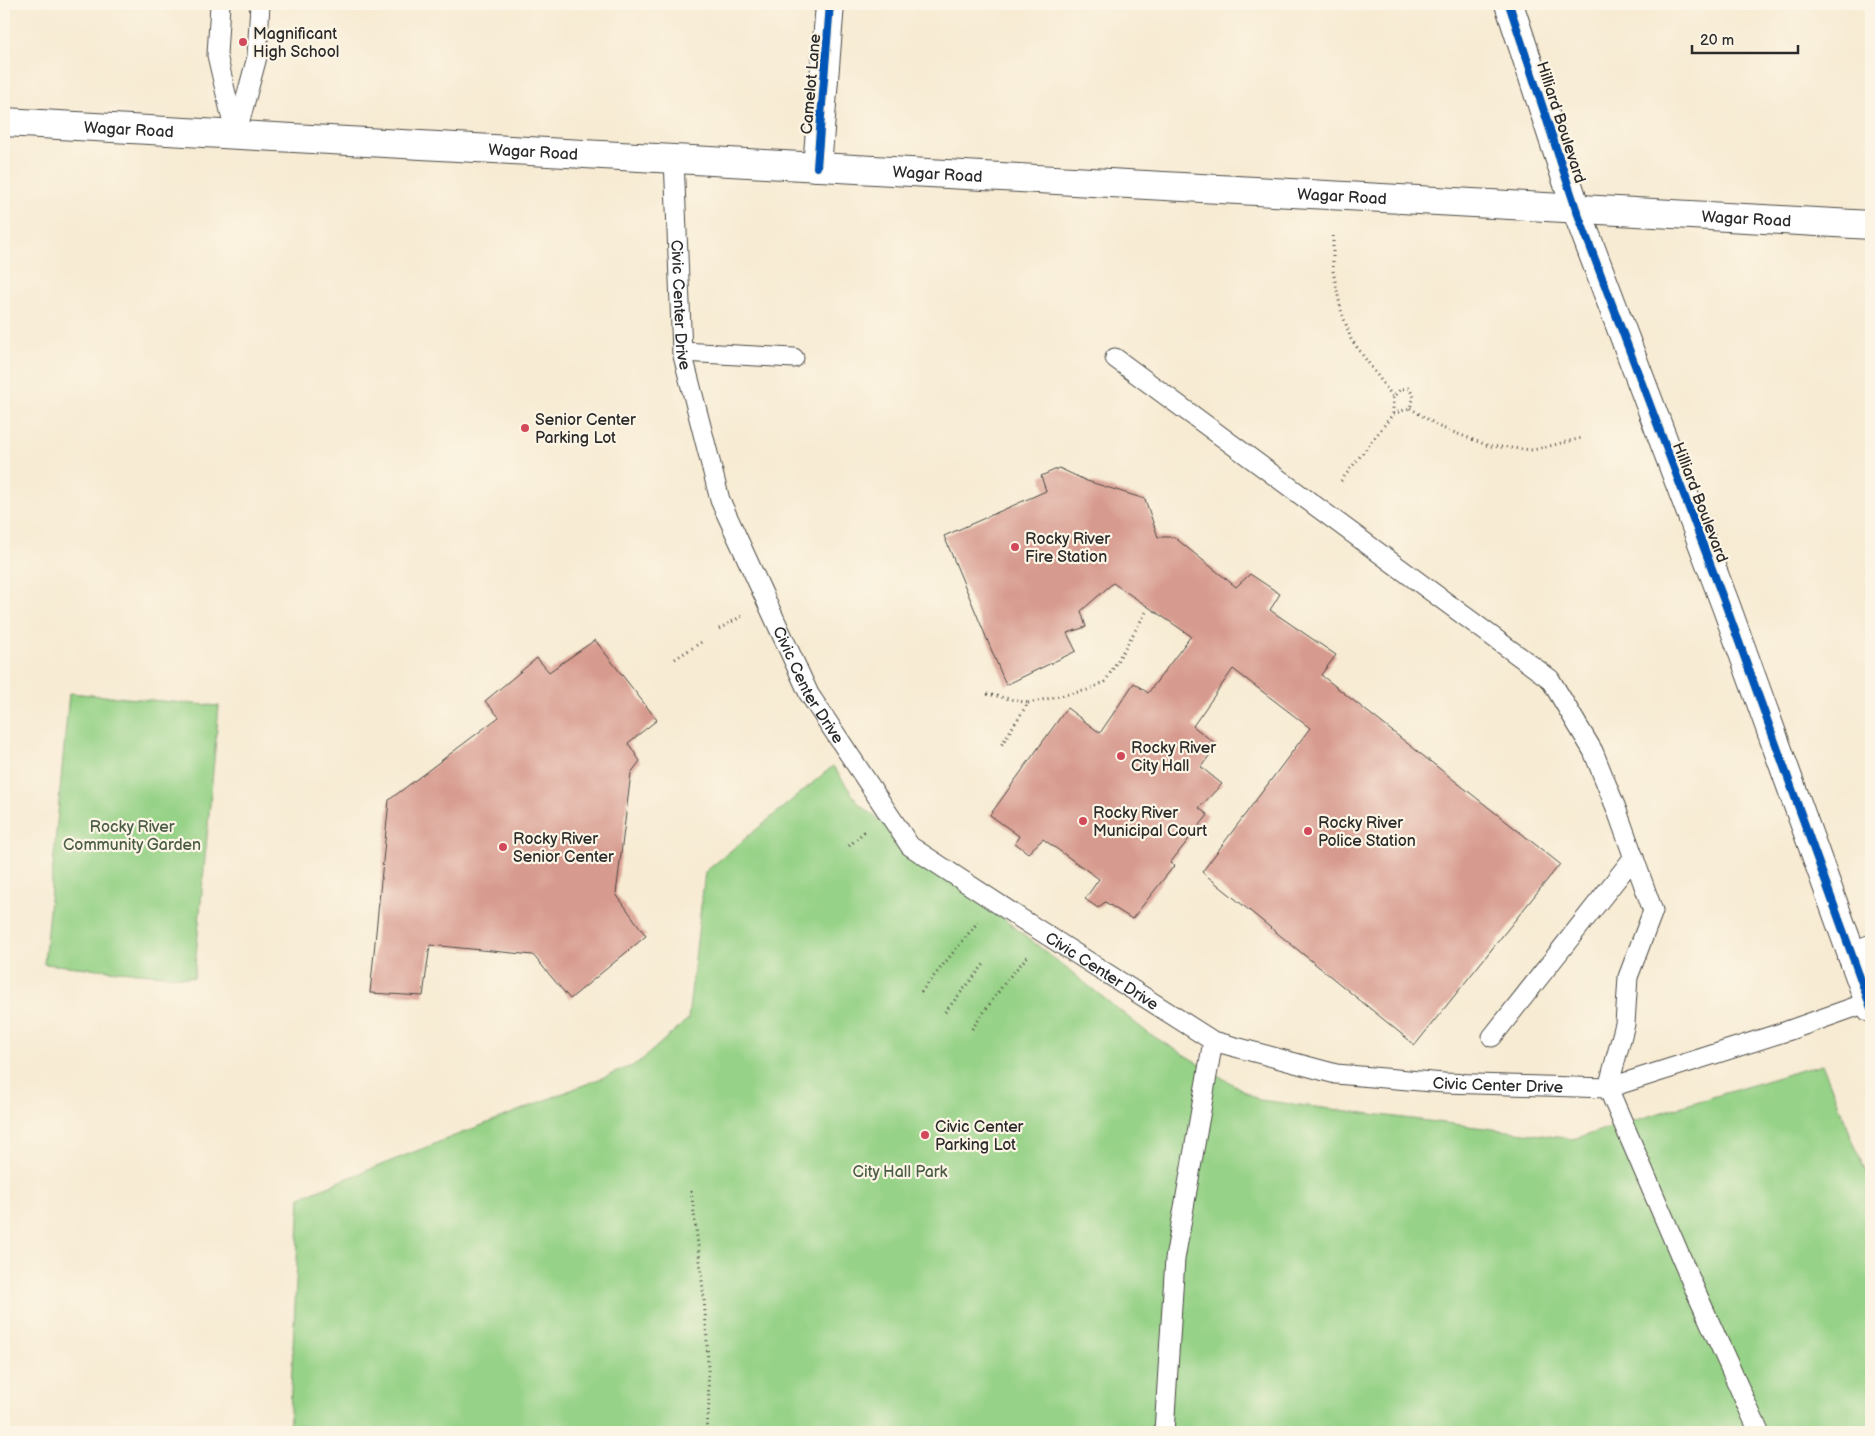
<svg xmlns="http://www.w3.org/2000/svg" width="1875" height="1436" font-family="'Balsamiq Sans',sans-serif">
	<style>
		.green { fill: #96d287; stroke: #607e59 }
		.building { fill: #d79a8e }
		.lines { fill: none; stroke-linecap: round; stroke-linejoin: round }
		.lane-casing { stroke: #4a4844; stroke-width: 21 }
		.street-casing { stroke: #4a4844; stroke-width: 30 }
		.secondary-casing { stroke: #4a4844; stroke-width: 30 }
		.path { stroke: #4a4844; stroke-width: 3; stroke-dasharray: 1 4; stroke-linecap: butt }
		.lane { stroke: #fff; stroke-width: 19 }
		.street { stroke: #fff; stroke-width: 28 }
		.secondary { stroke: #fff; stroke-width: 28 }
		.cycleway-casing { stroke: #fcf5e5; stroke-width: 11 }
		.cycleway { stroke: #0057b8; stroke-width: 8 }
		.poi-dot { fill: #d1495b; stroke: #fcf5e5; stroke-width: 2 }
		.labels { text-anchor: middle; stroke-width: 4.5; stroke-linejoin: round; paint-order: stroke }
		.poi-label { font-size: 16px; fill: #2b2b2b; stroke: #fcf5e5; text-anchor: start }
		.street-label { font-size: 16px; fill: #2b2b2b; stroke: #fcf5e5 }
		.park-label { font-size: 16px; fill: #4b5d47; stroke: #fcf5e5 }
	</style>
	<rect width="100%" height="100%" fill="#fcf5e5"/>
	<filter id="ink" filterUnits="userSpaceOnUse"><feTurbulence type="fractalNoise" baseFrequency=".02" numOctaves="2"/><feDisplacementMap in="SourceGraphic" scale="10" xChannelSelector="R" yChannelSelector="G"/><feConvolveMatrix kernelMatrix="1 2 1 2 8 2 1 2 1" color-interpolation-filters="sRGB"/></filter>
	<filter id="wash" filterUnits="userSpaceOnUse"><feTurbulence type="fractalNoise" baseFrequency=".0096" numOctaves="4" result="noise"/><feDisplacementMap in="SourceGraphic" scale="20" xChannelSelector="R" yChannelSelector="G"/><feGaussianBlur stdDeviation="1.12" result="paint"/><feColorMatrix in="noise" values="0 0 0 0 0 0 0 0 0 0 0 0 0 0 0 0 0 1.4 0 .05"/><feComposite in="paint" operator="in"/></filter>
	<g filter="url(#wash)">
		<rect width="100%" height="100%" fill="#f7ebd3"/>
		<g class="green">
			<path d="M69 693 219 706 194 978 44 964Z"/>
			<path d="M833 766 859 804 1148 1033 1259 1100 1573 1139 1822 1064 1871 1185V1432H289L300 1197 637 1064 688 1019 705 872Z"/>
		</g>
		<g id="blocks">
			<g class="building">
				<path d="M1059 468 1087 481 1145 499 1158 537H1174L1236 587 1250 574 1280 594 1270 610 1336 655 1321 675 1560 864 1415 1045 1202 872 1310 728 1233 669 1193 726 1217 745 1201 767 1222 784 1199 808 1208 815 1170 863 1174 866 1132 919 1105 902 1098 908 1085 899 1099 879 1043 839 1028 853 1015 843 1019 836 990 815 1067 708 1100 733 1134 683 1148 693 1191 636 1113 583 1081 611 1086 627 1067 633 1076 651 1006 685 944 536 1046 491 1041 476Z"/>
				<path d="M595 640 657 720 628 743 640 761 631 773 616 894 646 936 570 999 533 955 430 945 423 996 370 993 389 800 499 717 485 701 537 658 549 672Z"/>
			</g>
		</g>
	</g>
	<g filter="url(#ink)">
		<use href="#blocks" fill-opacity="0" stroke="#4a4844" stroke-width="1"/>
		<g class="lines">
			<g class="lane-casing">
				<g id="lane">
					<path d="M220 4 217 55 235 133"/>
					<path d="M236 135 257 57 260 4"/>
					<path id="s1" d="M674 159 682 352 720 500 809 694 910 846 1020 918 1213 1041 1336 1074 1444 1083 1608 1088 1787 1031 1869 1002"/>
					<path d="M682 352 794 358"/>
					<path d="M1115 358 1550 679 1593 751 1616 808 1653 911 1628 977 1625 1024 1608 1088 1692 1283 1759 1432"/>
					<path d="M1492 1037 1634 857"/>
					<path d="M1164 1432 1175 1259 1213 1041"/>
				</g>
			</g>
			<g class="street-casing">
				<g id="street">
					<path d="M817 167 830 4"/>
					<path d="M1852 956 1871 949"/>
				</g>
			</g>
			<g class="secondary-casing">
				<g id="secondary">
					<path d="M1509 4 1576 209 1726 606 1871 1008"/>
					<path id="s2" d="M4 122 1871 225"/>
				</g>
			</g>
			<g class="path">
				<path d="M1333 236V271L1341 310 1351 339 1393 397"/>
				<path d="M1410 408 1440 427 1489 446 1533 450 1582 438"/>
				<path d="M1341 481 1393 414 1410 408 1414 397 1409 388 1401 389 1393 397V414"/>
				<path d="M719 629 742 616"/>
				<path d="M675 659 703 641"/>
				<path d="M987 694 1028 703 1000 747"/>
				<path d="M1028 703 1087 690 1105 682 1146 612"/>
				<path d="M849 846 866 830"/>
				<path d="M921 992 978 922"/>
				<path d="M945 1012 985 963"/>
				<path d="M972 1029 1006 981 1028 956"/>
				<path d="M691 1191C699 1251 707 1311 708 1371 708 1392 711 1412 705 1432"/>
			</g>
			<use href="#lane" class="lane"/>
			<use href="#street" class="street"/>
			<use href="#secondary" class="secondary"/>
			<g class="cycleway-casing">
				<g id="cycleway">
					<path d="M1509 4 1576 209 1726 606 1871 1008"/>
					<path d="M817 167 830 4"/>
				</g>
			</g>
			<use href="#cycleway" class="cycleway"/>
		</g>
	</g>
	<g class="poi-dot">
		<circle cx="243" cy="42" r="5"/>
		<circle cx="525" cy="428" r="5"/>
		<circle cx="1015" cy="547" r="5"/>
		<circle cx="1121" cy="756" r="5"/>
		<circle cx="1083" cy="821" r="5"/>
		<circle cx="1308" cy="831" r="5"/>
		<circle cx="503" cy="847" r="5"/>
		<circle cx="925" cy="1135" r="5"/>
	</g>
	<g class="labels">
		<g class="poi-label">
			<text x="253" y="39">Magnificant<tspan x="253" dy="18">High School</tspan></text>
			<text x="535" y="425">Senior Center<tspan x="535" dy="18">Parking Lot</tspan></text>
			<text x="1025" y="544">Rocky River<tspan x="1025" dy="18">Fire Station</tspan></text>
			<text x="1131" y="753">Rocky River<tspan x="1131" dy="18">City Hall</tspan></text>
			<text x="1093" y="818">Rocky River<tspan x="1093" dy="18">Municipal Court</tspan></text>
			<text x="1318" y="828">Rocky River<tspan x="1318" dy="18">Police Station</tspan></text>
			<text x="513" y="844">Rocky River<tspan x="513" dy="18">Senior Center</tspan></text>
			<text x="935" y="1132">Civic Center<tspan x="935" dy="18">Parking Lot</tspan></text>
		</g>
		<g class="street-label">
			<text transform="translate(810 84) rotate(-85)" y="6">Camelot Lane</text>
			<text transform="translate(1562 122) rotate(72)" y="6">Hilliard Boulevard</text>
			<text dy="6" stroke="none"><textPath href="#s2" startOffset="125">Wagar Road</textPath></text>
			<text dy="6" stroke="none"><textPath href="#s2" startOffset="530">Wagar Road</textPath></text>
			<text dy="6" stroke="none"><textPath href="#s2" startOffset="935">Wagar Road</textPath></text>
			<text dy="6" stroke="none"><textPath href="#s2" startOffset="1340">Wagar Road</textPath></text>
			<text dy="6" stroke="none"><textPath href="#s2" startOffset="1745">Wagar Road</textPath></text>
			<text dy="6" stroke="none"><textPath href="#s1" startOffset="146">Civic Center Drive</textPath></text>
			<text transform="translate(1701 502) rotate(69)" y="6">Hilliard Boulevard</text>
			<text dy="6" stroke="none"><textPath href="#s1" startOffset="551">Civic Center Drive</textPath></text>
			<text dy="6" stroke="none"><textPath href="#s1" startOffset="971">Civic Center Drive</textPath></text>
			<text dy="6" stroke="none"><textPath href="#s1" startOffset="1392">Civic Center Drive</textPath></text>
		</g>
		<g class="park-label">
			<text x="132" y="832">Rocky River<tspan x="132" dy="18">Community Garden</tspan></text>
			<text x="900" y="1177">City Hall Park</text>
		</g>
	</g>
	<rect width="1875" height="1436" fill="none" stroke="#fcf5e5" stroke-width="20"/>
	<path d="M1692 45v8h106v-8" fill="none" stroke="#2b2b2b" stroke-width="2.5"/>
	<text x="1700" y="45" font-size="15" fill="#2b2b2b" stroke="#fcf5e5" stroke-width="4" paint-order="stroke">20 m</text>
</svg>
